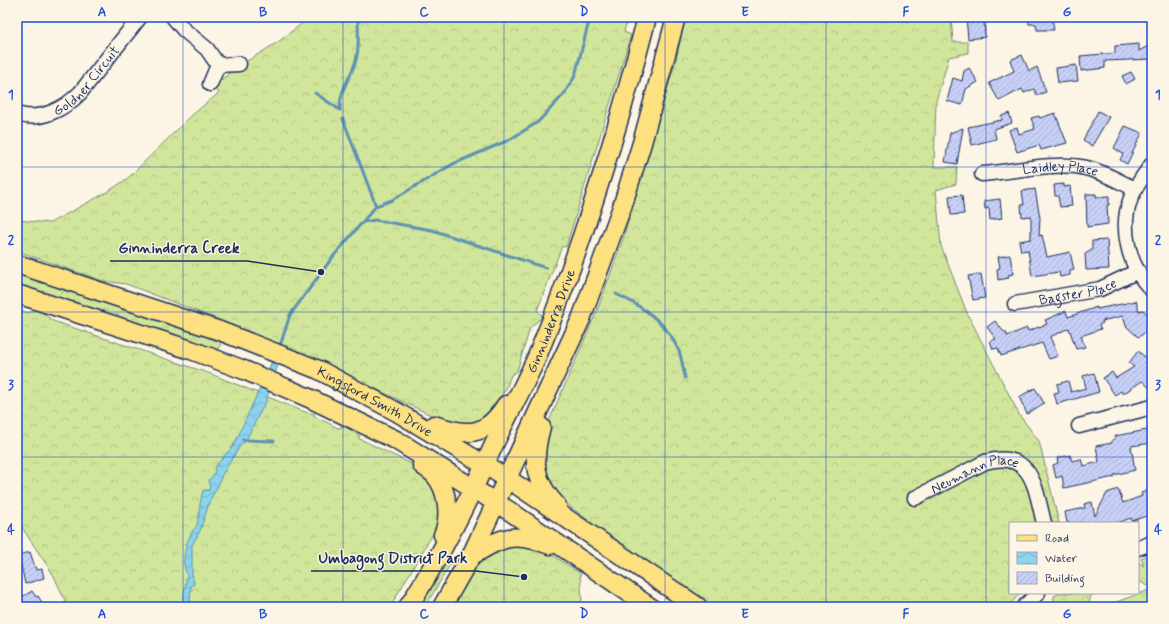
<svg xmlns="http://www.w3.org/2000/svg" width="1169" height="624" font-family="Mynerve,sans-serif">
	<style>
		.grass { fill: url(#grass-tufts); stroke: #768a7c }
		.forest { fill: url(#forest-crowns); stroke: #768a7c }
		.water { fill: url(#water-waves); stroke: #5f91b4 }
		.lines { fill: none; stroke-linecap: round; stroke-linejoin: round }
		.stream { stroke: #5f91b4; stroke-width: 3 }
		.building { fill: url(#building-hatch); stroke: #1b2f5e }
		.minor-casing { stroke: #1b2f5e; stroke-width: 17 }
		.major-casing { stroke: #1b2f5e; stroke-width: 21 }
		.minor { stroke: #fcf5e5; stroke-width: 14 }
		.major { stroke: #fde080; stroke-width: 18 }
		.grid { fill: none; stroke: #1d4ed8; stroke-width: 1; stroke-opacity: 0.55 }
		.labels { text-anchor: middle; stroke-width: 3; stroke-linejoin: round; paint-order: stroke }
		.street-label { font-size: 14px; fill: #1b2f5e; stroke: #fcf5e5 }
		.leader { fill: none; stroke: #1b2f5e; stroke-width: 1.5 }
		.callout-dot { fill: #1b2f5e; stroke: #fcf5e5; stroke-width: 1.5 }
		.callout-label { font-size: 15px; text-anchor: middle; font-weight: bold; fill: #1b2f5e; stroke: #fcf5e5; stroke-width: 3; stroke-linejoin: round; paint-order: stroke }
		.neatline { fill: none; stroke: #1d4ed8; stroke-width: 1.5 }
		.grid-label { font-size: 13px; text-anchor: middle; font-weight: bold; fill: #1d4ed8 }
	</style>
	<defs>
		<pattern id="grass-tufts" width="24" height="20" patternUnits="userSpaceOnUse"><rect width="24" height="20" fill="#d1e69a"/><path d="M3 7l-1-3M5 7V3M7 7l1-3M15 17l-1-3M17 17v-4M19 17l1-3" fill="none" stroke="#b3c687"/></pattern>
		<pattern id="forest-crowns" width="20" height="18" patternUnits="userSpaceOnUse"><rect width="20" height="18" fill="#d1e69a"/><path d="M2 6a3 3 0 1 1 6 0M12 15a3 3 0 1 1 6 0" fill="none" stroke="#b3c687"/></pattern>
		<pattern id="water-waves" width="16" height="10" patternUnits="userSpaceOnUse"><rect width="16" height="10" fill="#8cd3ee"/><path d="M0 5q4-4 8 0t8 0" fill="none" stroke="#78b5ce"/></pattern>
		<pattern id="building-hatch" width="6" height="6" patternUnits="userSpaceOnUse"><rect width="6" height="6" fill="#c8d0f7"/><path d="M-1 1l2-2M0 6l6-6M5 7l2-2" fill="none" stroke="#abb3d6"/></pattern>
	</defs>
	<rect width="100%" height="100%" fill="#fcf5e5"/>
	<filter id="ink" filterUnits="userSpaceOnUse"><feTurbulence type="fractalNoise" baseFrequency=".025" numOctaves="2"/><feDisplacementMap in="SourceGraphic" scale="8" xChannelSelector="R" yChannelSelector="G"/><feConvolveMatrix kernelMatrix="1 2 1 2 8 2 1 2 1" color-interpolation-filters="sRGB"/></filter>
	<g filter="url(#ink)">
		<g class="grass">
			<path d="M441 563H451L425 607H412Z"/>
			<path d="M1152 589V607H1108V605Z"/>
		</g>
		<g class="forest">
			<path d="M310 17H628L624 32 631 35 566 247 562 246 537 311 543 316 530 328 517 371 511 375 506 389 482 421 454 426 376 389 217 319 126 284 103 281 17 251V220L50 223 109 191 128 178 192 115 219 93 213 86 236 68 278 42Z"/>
			<path d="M685 17H951L953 42H968V53L949 57 936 101 934 167H957L956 184 936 190 941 246 967 313 1020 416 1039 441 1059 523H1010V593H1020L1008 607H713L622 546 555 495 547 487 542 437 597 311 622 242 676 60Z"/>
			<path d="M17 268 222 338 218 354 17 285Z"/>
			<path d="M17 309 28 313 38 309 53 321 211 374 305 412 315 414 314 416 338 428 344 426 360 436 358 438 426 471 441 507 434 532 390 607H68L54 576 17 520Z"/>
			<path d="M517 542 546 551 580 573 582 600 577 607H447L481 557Z"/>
			<path d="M1152 554V594L1151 584 1147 586 1139 581 1138 583V562L1144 566 1141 558Z"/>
			<path d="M1060 593H1104L1091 595 1089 604 1053 607 1054 596Z"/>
		</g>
		<path class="water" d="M273 359 279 362 266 401 245 442 242 443 222 475 217 488 210 500 200 531 192 545V573L194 584 191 587 190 600 194 607H189L183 600 187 574C180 562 186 543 192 532 193 529 196 528 197 525 200 514 199 503 203 491L209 490 210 487 208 480 213 476 215 471 214 468 234 445Z"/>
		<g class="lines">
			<g class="stream">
				<path d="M315 93 340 110"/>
				<path d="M340 110C339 93 348 81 354 66 360 51 358 33 358 17"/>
				<path d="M343 119 376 206"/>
				<path d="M363 222 375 220 432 230 546 268"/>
				<path d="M616 294C644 307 666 322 679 351 682 359 683 369 685 378"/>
				<path d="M279 349 290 315 332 258 376 206 392 200 453 164 509 140 538 122 564 94 575 76 590 17"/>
				<path d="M243 440 274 441"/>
			</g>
		</g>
		<g class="building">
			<path d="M966 17H984L985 37 968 39Z"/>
			<path d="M1028 17H1052L1054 30H1037L1036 24H1029Z"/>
			<path d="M1139 44V51L1152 44V59L1105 61V68L1081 71 1080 56 1115 53V46Z"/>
			<path d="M1022 55 1029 71 1037 67 1046 92 1037 95 1034 89 1024 93 1022 89 999 101 989 83 1014 71 1010 60Z"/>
			<path d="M1076 65 1078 81 1058 83 1056 68Z"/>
			<path d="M969 68 978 82 966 89 962 105 947 101 953 78 962 81 964 71Z"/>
			<path d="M1131 72 1135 79 1126 84 1122 76Z"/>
			<path d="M1098 111 1109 117 1092 146 1083 140Z"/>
			<path d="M1009 113 1012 123 994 129 996 139 972 145 968 127 1002 120 1001 116Z"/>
			<path d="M1055 113 1067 143 1041 150 1039 145 1017 152 1009 130 1017 127 1019 134 1035 129 1031 118 1039 116 1040 118Z"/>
			<path d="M1125 126 1142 133 1127 164 1120 160 1123 154 1114 148Z"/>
			<path d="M963 128 957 164 945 162 950 133Z"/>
			<path d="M1064 184V187L1070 186 1072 206 1060 207 1058 196H1055L1054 185Z"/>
			<path d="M1035 189 1040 218 1039 236 1042 235 1047 257 1070 252 1074 270 1070 271V275L1060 277 1059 272 1032 276 1028 250 1021 251 1019 241 1031 239V216L1022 217 1021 205H1024L1022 191Z"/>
			<path d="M1086 194H1096V197L1109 196V205H1107L1108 224 1087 227Z"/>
			<path d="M962 195 964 214 951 215 949 196Z"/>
			<path d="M1000 199 1002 218 990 220 989 208 985 209 984 201Z"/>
			<path d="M1107 240 1109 269 1086 270 1085 254 1092 250V241Z"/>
			<path d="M1010 255 1013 274 1008 275 1009 278 998 280 997 269 1000 268 998 257Z"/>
			<path d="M981 274 985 298 973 300 968 276Z"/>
			<path d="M1136 301 1139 311 1143 310 1152 319V325L1142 335 1138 337 1126 326 1123 316 1102 321 1103 323 1099 325 1101 329 1081 336 1085 347 1076 349 1069 328 1050 337 1058 356 1049 359 1042 343 1001 356 998 348 993 349 990 341 996 339 987 327 995 321 1004 332H1006L1007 336 1027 328 1028 331 1047 324 1045 320 1066 311 1068 317 1097 307V309Z"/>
			<path d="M1138 351 1152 363V390L1142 381 1123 394 1121 391 1115 395 1103 378 1112 372 1116 378 1134 367 1129 363Z"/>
			<path d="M1094 373 1099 392 1057 404 1054 393 1059 392 1057 384 1068 381 1071 392 1086 388 1083 376Z"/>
			<path d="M1035 388 1044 403 1027 414 1019 397Z"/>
			<path d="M1152 429V443L1131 446 1135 470 1114 475V477L1064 488 1062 476 1056 478 1053 465 1058 463 1057 458 1070 455 1072 461 1081 459 1083 466 1099 462 1096 446 1112 443V440L1115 439V436Z"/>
			<path d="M1118 489 1123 503 1142 496 1141 493 1152 489V514L1132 521 1131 518 1117 523H1067L1065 512 1085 508 1084 504 1092 502 1095 516 1107 493Z"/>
			<path d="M30 552 36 570 42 569 44 578 25 584 19 555Z"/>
			<path d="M32 591 36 597 38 596 45 607H19L17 600Z"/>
		</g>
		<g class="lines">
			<g class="minor-casing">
				<g id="minor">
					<path d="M173 17 184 30 207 49 218 65 210 84"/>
					<path d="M218 65 239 64"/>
					<path id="s1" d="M17 114C40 122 64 109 80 93L140 17"/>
					<path d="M1152 164C1144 175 1136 185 1131 198 1119 228 1129 268 1152 290"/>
					<path id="s2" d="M982 174C1009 172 1055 162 1081 167 1100 170 1118 181 1135 189"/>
					<path id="s3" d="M1015 304 1100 289 1138 271"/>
					<path d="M1079 426 1152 407"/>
					<path id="s4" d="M915 498 985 462C1033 449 1035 488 1044 523"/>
					<path d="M1138 548 1152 543"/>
					<path d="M1024 607 1038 593"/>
				</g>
			</g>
			<g class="major-casing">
				<g id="major">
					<path id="s5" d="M17 264 220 331 319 370 397 412 508 479 698 607"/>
					<path d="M17 294 191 350 244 370 309 398 396 440 511 512 650 607"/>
					<path d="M434 425C467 436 485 438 506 405"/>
					<path d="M541 427C532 460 533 481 557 506"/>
					<path d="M422 465C426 468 431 471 434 474 448 489 451 517 443 535"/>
					<path d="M471 556C503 537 513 531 550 545"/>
					<path id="s6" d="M408 607C440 558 466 505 491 451 505 420 522 390 536 359 582 248 617 133 647 17"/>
					<path d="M442 607 471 556 581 319 622 207 642 143 676 17"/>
				</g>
			</g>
			<use href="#minor" class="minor"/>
			<use href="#major" class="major"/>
		</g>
	</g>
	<path class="grid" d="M183 17V607M343 17V607M504 17V607M665 17V607M826 17V607M986 17V607M17 167H1152M17 312H1152M17 457H1152"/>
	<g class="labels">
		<g class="street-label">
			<text dy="5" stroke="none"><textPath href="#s1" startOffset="83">Goldner Circuit</textPath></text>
			<text dy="5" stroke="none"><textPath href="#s2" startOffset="79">Laidley Place</textPath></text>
			<text dy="5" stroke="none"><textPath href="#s3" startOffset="64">Bagster Place</textPath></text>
			<text dy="5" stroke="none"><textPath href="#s6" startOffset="320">Ginninderra Drive</textPath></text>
			<text dy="5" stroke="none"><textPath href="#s5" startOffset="384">Kingsford Smith Drive</textPath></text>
			<text dy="5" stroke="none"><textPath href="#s4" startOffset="66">Neumann Place</textPath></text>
		</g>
	</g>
	<path class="leader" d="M321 272L247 261H110M524 577L476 571H311"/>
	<g class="callout-dot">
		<circle cx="321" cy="272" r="4"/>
		<circle cx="524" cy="577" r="4"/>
	</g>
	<g class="callout-label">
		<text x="179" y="253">Ginninderra Creek</text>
		<text x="393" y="563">Umbagong District Park</text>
	</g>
	<rect width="1169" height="624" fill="none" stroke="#fcf5e5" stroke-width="44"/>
	<rect x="1009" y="522" width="130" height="72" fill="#fcf5e5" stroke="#a2a6af"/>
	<rect x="1017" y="535" width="20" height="6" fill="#fde080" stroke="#a2a6af"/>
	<text x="1045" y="542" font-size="12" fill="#1b2f5e">Road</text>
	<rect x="1017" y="552" width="20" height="12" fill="url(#water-waves)" stroke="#a2a6af"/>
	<text x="1045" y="562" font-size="12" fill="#1b2f5e">Water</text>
	<rect x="1017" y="572" width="20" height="12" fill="url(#building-hatch)" stroke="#a2a6af"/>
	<text x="1045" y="582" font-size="12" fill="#1b2f5e">Building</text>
	<rect x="22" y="22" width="1125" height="580" class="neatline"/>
	<g class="grid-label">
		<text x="102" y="16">A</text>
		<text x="263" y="16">B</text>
		<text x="424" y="16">C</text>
		<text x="584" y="16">D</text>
		<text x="745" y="16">E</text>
		<text x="906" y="16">F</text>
		<text x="1067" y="16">G</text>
		<text x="11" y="99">1</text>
		<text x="1158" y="99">1</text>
		<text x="11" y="244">2</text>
		<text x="1158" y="244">2</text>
		<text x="11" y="389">3</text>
		<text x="1158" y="389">3</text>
		<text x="11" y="534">4</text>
		<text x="1158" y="534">4</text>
		<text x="102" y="618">A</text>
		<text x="263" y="618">B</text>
		<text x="424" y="618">C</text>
		<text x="584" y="618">D</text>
		<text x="745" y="618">E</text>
		<text x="906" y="618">F</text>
		<text x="1067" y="618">G</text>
	</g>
</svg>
